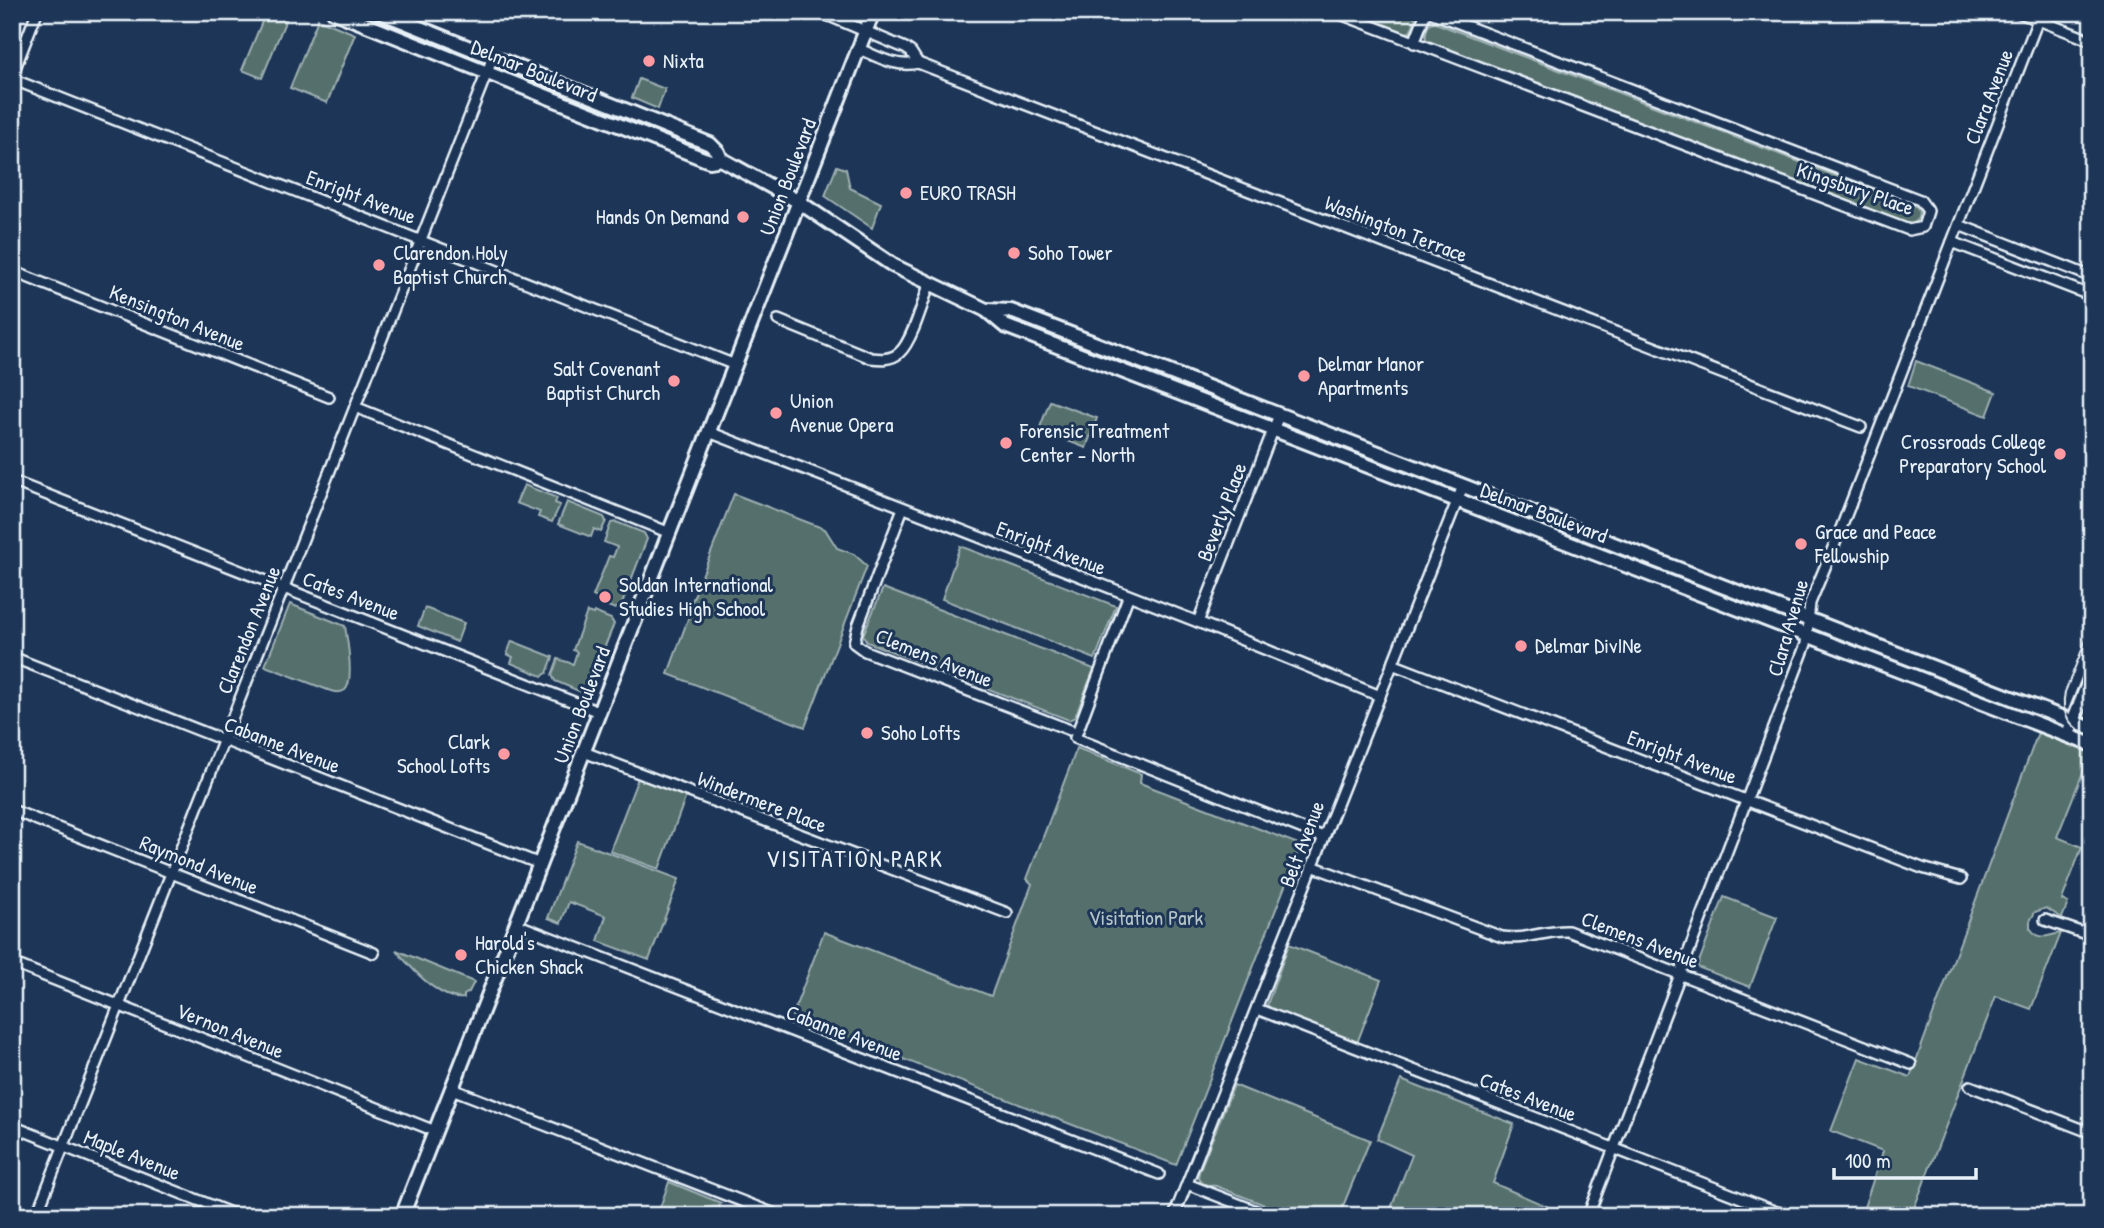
<svg xmlns="http://www.w3.org/2000/svg" width="2104" height="1228" font-family="'Patrick Hand',sans-serif">
	<style>
		.green { fill: #546f6c; stroke: #9eb0b2; stroke-width: 2 }
		.lines { fill: none; stroke-linecap: round; stroke-linejoin: round }
		.street-casing { stroke: #e8f1f8; stroke-width: 14 }
		.secondary-casing { stroke: #e8f1f8; stroke-width: 18 }
		.street { stroke: #1d3557; stroke-width: 9 }
		.secondary { stroke: #1d3557; stroke-width: 12 }
		.tram { stroke: #e8f1f8; stroke-width: 2 }
		.poi-dot { fill: #ff9aa2; stroke: #1d3557; stroke-width: 2.5 }
		.labels { text-anchor: middle; stroke-width: 6; stroke-linejoin: round; paint-order: stroke }
		.poi-label { font-size: 21px; fill: #e8f1f8; stroke: #1d3557; text-anchor: start }
		.street-label { font-size: 21px; fill: #e8f1f8; stroke: #1d3557 }
		.park-label { font-size: 21px; fill: #b4c4c7; stroke: #1d3557 }
		.neighbourhood-label { font-size: 23px; letter-spacing: 2px; fill: #e8f1f8; stroke: #1d3557 }
	</style>
	<rect width="100%" height="100%" fill="#1d3557"/>
	<filter id="ink" filterUnits="userSpaceOnUse"><feTurbulence type="fractalNoise" baseFrequency=".0143" numOctaves="2"/><feDisplacementMap in="SourceGraphic" scale="14" xChannelSelector="R" yChannelSelector="G"/><feConvolveMatrix kernelMatrix="1 2 1 2 8 2 1 2 1" color-interpolation-filters="sRGB"/></filter>
	<g filter="url(#ink)">
		<g class="green">
			<path d="M266 12H289L262 78 242 70Z"/>
			<path d="M1349 12H1410L1416 19 1410 32 1405 33Z"/>
			<path d="M318 19 355 34 327 103 290 88Z"/>
			<path d="M1433 22 1915 206 1919 211 1918 218 1914 224 1909 225 1430 42 1426 39C1425 33 1427 25 1433 22Z"/>
			<path d="M639 79 665 89 658 109 632 98Z"/>
			<path d="M837 166 846 169 850 188 881 203 872 228 825 196Z"/>
			<path d="M1916 361 1996 392 1987 416 1908 386Z"/>
			<path d="M1050 401 1097 418 1086 448 1039 430Z"/>
			<path d="M524 485 557 498 555 503 560 505 552 522 538 517 540 512 516 503Z"/>
			<path d="M734 494 825 529 837 548 854 554 867 566 805 727 668 674 693 605 691 604Z"/>
			<path d="M567 502 604 517 606 521 601 532 594 529 591 537 558 524Z"/>
			<path d="M616 522 644 533 647 539 621 606 615 609 598 602 599 599 593 596 609 556 613 557 617 547 604 542 611 523Z"/>
			<path d="M960 546 1116 606 1095 659 942 599Z"/>
			<path d="M883 588 1094 669 1075 717 1069 720 867 642 863 635Z"/>
			<path d="M290 604 345 626C347 638 355 681 345 690 340 694 333 692 328 690L265 666Z"/>
			<path d="M425 608 464 623 457 642 418 626Z"/>
			<path d="M587 612 593 614 594 612 611 619 614 624 588 688 581 692 555 681 552 675 558 659 573 664 577 652 573 650Z"/>
			<path d="M512 641 553 657 547 673 542 676 511 663 513 657 507 654Z"/>
			<path d="M2039 730 2092 750 2057 837 2082 847 2062 900 2068 903 2062 918 2046 908 2035 912 2030 921V928C2040 942 2047 935 2061 933L2031 1009 1996 996 1911 1216H1861L1883 1151 1831 1131 1859 1058 1910 1077Z"/>
			<path d="M1077 748 1141 774 1140 783 1301 845 1176 1165 792 1016 824 932 991 996 1032 884 1027 879Z"/>
			<path d="M638 778 686 796 659 869 610 851Z"/>
			<path d="M577 841 679 879 649 960 598 941 606 916 569 902 561 923 548 918Z"/>
			<path d="M1724 897 1777 917 1750 987 1697 967Z"/>
			<path d="M1289 944 1381 980 1357 1043 1272 1009 1267 1005Z"/>
			<path d="M396 950 474 982 469 992 464 995V998C440 1002 410 967 396 950Z"/>
			<path d="M1401 1080 1514 1124 1493 1183 1569 1216H1388L1412 1155 1377 1139Z"/>
			<path d="M1234 1085 1370 1140 1339 1216H1293L1216 1186 1202 1184 1198 1177 1199 1172Z"/>
			<path d="M669 1182 721 1203 715 1216H657Z"/>
		</g>
		<g class="lines">
			<g class="street-casing">
				<g id="street">
					<path d="M820 12 905 48 911 52 918 63"/>
					<path d="M1335 12 1909 230 1923 227 1928 211 1920 200 1430 12"/>
					<path d="M2018 12 2092 41"/>
					<path d="M1414 43 1426 12"/>
					<path d="M859 49C879 57 896 68 918 63"/>
					<path d="M918 63 1861 427"/>
					<path d="M12 76 37 12"/>
					<path d="M12 79 735 365"/>
					<path d="M1959 225 2092 277"/>
					<path d="M1952 242 2092 296"/>
					<path d="M12 271 329 397"/>
					<path d="M778 320 871 358C881 359 891 360 899 353 912 342 923 302 929 285"/>
					<path d="M355 407 670 533"/>
					<path d="M709 432 1198 622 1380 696"/>
					<path d="M12 481 599 712"/>
					<path d="M903 508 858 626 854 643 865 651 1070 730"/>
					<path d="M1128 597 1075 738 1323 837"/>
					<path d="M1198 622 1279 415"/>
					<path d="M12 657 540 864"/>
					<path d="M1392 664 1922 868 1961 879"/>
					<path d="M584 752 1007 913"/>
					<path d="M12 810 374 953"/>
					<path d="M1312 866 1502 937C1525 941 1545 930 1568 931L1911 1064"/>
					<path d="M2045 920 2092 936"/>
					<path d="M516 924 1159 1174"/>
					<path d="M12 963 435 1131"/>
					<path d="M1257 1009 1787 1216"/>
					<path d="M1970 1086 2092 1133"/>
					<path d="M452 1089 780 1216"/>
					<path d="M12 1126 238 1216"/>
					<path d="M1187 1184 1269 1216"/>
					<path d="M36 1216 493 57"/>
					<path d="M1174 1216 1463 486"/>
					<path d="M1588 1216 1806 644 1810 603 1838 536 2041 12"/>
				</g>
			</g>
			<g class="secondary-casing">
				<g id="secondary">
					<path d="M334 12 704 159 710 161 721 159"/>
					<path d="M380 12 710 144 718 152 721 159 799 202 894 266 986 310 1005 326 2092 745"/>
					<path d="M986 310 1011 311 2092 729"/>
					<path d="M2070 729 2092 674"/>
					<path d="M402 1216 873 12"/>
				</g>
			</g>
			<use href="#street" class="street"/>
			<use href="#secondary" class="secondary"/>
			<path class="tram" d="M2092 625 2065 692C2060 715 2071 729 2092 737"/>
		</g>
	</g>
	<g class="poi-dot">
		<circle cx="649" cy="61" r="7"/>
		<circle cx="906" cy="193" r="7"/>
		<circle cx="743" cy="217" r="7"/>
		<circle cx="1014" cy="253" r="7"/>
		<circle cx="379" cy="265" r="7"/>
		<circle cx="1304" cy="376" r="7"/>
		<circle cx="674" cy="381" r="7"/>
		<circle cx="776" cy="413" r="7"/>
		<circle cx="1006" cy="443" r="7"/>
		<circle cx="2060" cy="454" r="7"/>
		<circle cx="1801" cy="544" r="7"/>
		<circle cx="605" cy="597" r="7"/>
		<circle cx="1521" cy="646" r="7"/>
		<circle cx="867" cy="733" r="7"/>
		<circle cx="504" cy="754" r="7"/>
		<circle cx="461" cy="955" r="7"/>
	</g>
	<g class="labels">
		<g class="poi-label">
			<text x="663" y="68">Nixta</text>
			<text x="920" y="200">EURO TRASH</text>
			<text x="729" y="224" text-anchor="end">Hands On Demand</text>
			<text x="393" y="260">Clarendon Holy<tspan x="393" dy="24">Baptist Church</tspan></text>
			<text x="1028" y="260">Soho Tower</text>
			<text x="1318" y="371">Delmar Manor<tspan x="1318" dy="24">Apartments</tspan></text>
			<text x="660" y="376" text-anchor="end">Salt Covenant<tspan x="660" dy="24">Baptist Church</tspan></text>
			<text x="790" y="408">Union<tspan x="790" dy="24">Avenue Opera</tspan></text>
			<text x="1020" y="438">Forensic Treatment<tspan x="1020" dy="24">Center - North</tspan></text>
			<text x="2046" y="449" text-anchor="end">Crossroads College<tspan x="2046" dy="24">Preparatory School</tspan></text>
			<text x="1815" y="539">Grace and Peace<tspan x="1815" dy="24">Fellowship</tspan></text>
			<text x="619" y="592">Soldan International<tspan x="619" dy="24">Studies High School</tspan></text>
			<text x="1535" y="653">Delmar DivINe</text>
			<text x="881" y="740">Soho Lofts</text>
			<text x="490" y="749" text-anchor="end">Clark<tspan x="490" dy="24">School Lofts</tspan></text>
			<text x="475" y="950">Harold's<tspan x="475" dy="24">Chicken Shack</tspan></text>
		</g>
		<g class="street-label">
			<text transform="translate(534 71) rotate(22)" y="7">Delmar Boulevard</text>
			<text transform="translate(1989 97) rotate(-69)" y="7">Clara Avenue</text>
			<text transform="translate(788 177) rotate(-69)" y="7">Union Boulevard</text>
			<text transform="translate(1855 189) rotate(19)" y="7">Kingsbury Place</text>
			<text transform="translate(361 197) rotate(21)" y="7">Enright Avenue</text>
			<text transform="translate(1396 229) rotate(21)" y="7">Washington Terrace</text>
			<text transform="translate(177 318) rotate(22)" y="7">Kensington Avenue</text>
			<text transform="translate(1222 512) rotate(-69)" y="7">Beverly Place</text>
			<text transform="translate(1544 513) rotate(21)" y="7">Delmar Boulevard</text>
			<text transform="translate(1051 548) rotate(21)" y="7">Enright Avenue</text>
			<text transform="translate(351 596) rotate(21)" y="7">Cates Avenue</text>
			<text transform="translate(1788 628) rotate(-74)" y="7">Clara Avenue</text>
			<text transform="translate(249 630) rotate(-68)" y="7">Clarendon Avenue</text>
			<text transform="translate(934 658) rotate(22)" y="7">Clemens Avenue</text>
			<text transform="translate(582 705) rotate(-69)" y="7">Union Boulevard</text>
			<text transform="translate(282 745) rotate(21)" y="7">Cabanne Avenue</text>
			<text transform="translate(1682 757) rotate(21)" y="7">Enright Avenue</text>
			<text transform="translate(762 802) rotate(21)" y="7">Windermere Place</text>
			<text transform="translate(1302 844) rotate(-69)" y="7">Belt Avenue</text>
			<text transform="translate(199 865) rotate(22)" y="7">Raymond Avenue</text>
			<text transform="translate(1640 940) rotate(21)" y="7">Clemens Avenue</text>
			<text transform="translate(230 1031) rotate(22)" y="7">Vernon Avenue</text>
			<text transform="translate(844 1033) rotate(21)" y="7">Cabanne Avenue</text>
			<text transform="translate(1528 1097) rotate(21)" y="7">Cates Avenue</text>
			<text transform="translate(132 1155) rotate(22)" y="7">Maple Avenue</text>
		</g>
		<g class="park-label">
			<text x="1146" y="925">Visitation Park</text>
		</g>
		<g class="neighbourhood-label">
			<text x="855" y="867">VISITATION PARK</text>
		</g>
	</g>
	<rect width="2104" height="1228" fill="none" stroke="#1d3557" stroke-width="42"/>
	<rect x="21" y="21" width="2062" height="1186" fill="none" stroke="#e8f1f8" stroke-width="2.5" filter="url(#ink)"/>
	<path d="M1834 1168v10h142v-10" fill="none" stroke="#e8f1f8" stroke-width="3.5"/>
	<text x="1845" y="1168" font-size="21" fill="#e8f1f8" stroke="#1d3557" stroke-width="5" paint-order="stroke">100 m</text>
</svg>
